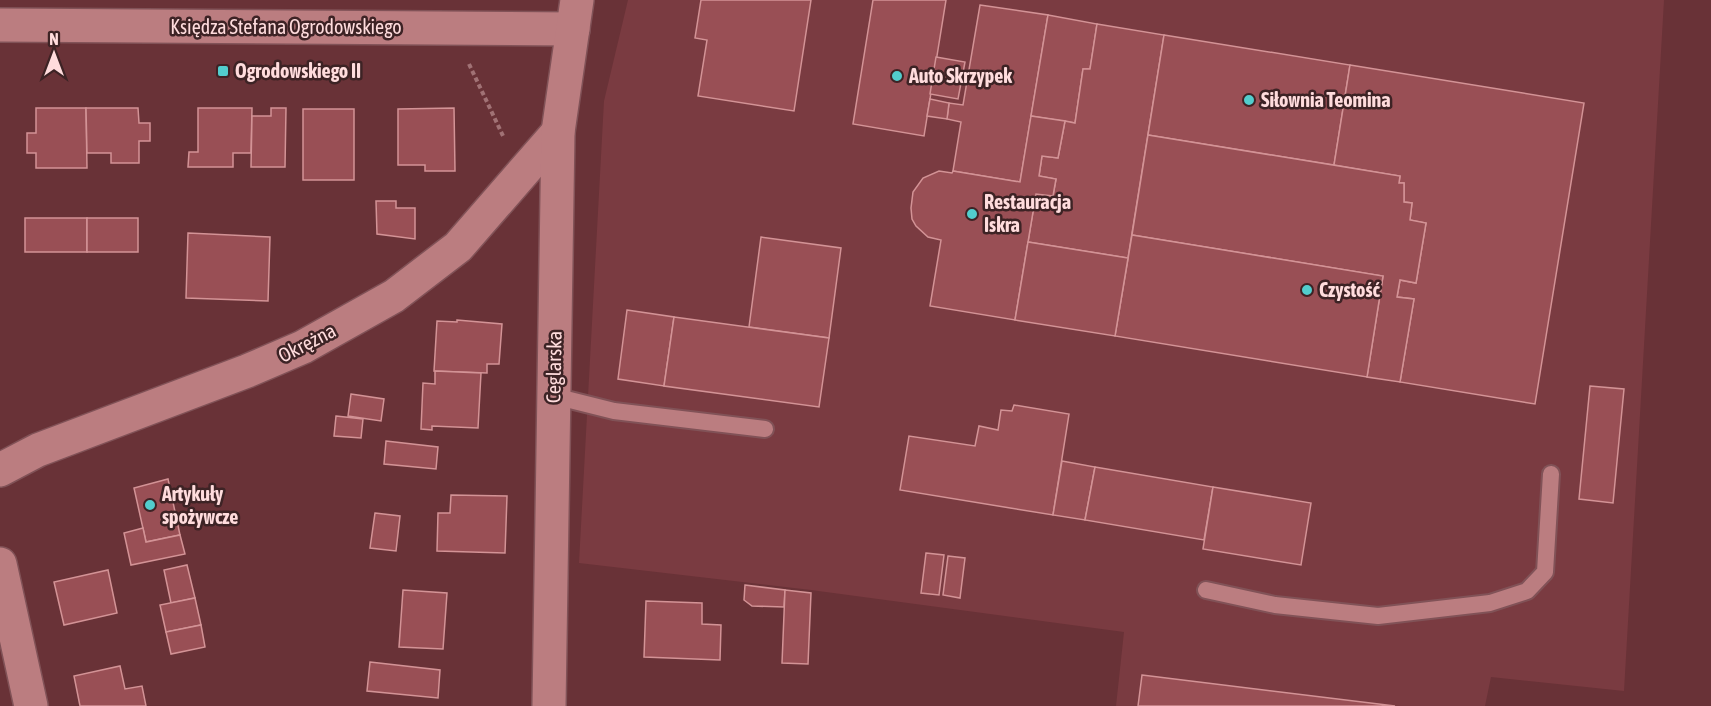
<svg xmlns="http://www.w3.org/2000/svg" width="1711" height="706" font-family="'Asap Condensed',sans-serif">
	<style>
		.built { fill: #7a3b41 }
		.building { fill: #994f55; stroke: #d39396; stroke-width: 1.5 }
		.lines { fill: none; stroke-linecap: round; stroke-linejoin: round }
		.service-casing { stroke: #815257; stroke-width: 20 }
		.minor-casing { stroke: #815257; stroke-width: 36 }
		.tertiary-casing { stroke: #815257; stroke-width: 36 }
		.path { stroke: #a17275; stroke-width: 4; stroke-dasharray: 4.5 3; stroke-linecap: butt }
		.service { stroke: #bb7d80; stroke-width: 16 }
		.minor { stroke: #bb7d80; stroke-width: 33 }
		.tertiary { stroke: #bb7d80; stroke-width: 33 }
		.poi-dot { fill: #52cdcd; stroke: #3d2325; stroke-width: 2 }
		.labels { text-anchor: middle; stroke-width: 5; stroke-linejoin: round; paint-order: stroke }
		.street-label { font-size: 20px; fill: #ffdcdd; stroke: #3d2325 }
		.poi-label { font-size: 20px; font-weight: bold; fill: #ffdcdd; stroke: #3d2325; text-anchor: start }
	</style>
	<rect width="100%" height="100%" fill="#693237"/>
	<path class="built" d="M628 0H1664L1624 691 1491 677 1485 706H1116L1124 632 811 590 579 563 604 101Z"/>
	<g class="building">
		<path d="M701 0H811L794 111 698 96 707 40 695 38Z"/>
		<path d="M873 0H946L924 136 853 124Z"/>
		<path d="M980 5 1048 15 1020 182 953 171 961 122 947 119 949 103 963 105Z"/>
		<path d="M1048 15 1097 24 1090 69H1083L1075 123 1031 116Z"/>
		<path d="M1097 24 1164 35 1128 258 1028 242 1036 194 1053 196 1056 179 1039 176 1042 156 1058 158 1065 121 1075 123 1083 69H1090Z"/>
		<path d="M1164 35 1350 65 1334 165 1148 135Z"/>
		<path d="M936 57 965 62 958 99 930 94Z"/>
		<path d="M1350 65 1584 103 1535 404 1400 382 1414 299 1397 297 1400 280 1416 283 1426 223 1410 220 1412 203 1404 202V183H1399L1400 176 1334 165Z"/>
		<path d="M930 99 949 103 947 119 927 116Z"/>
		<path d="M36 108H86L87 168H36V153H27V133H36Z"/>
		<path d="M86 108H138L139 123H150V141H139V163H111V153H87Z"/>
		<path d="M198 108H252L251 153H233V167H188L189 152H198Z"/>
		<path d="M271 108H286L285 167H251L252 116H271Z"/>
		<path d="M454 108 455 171H425V165H398V109Z"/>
		<rect x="303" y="109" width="51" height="71"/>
		<path d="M1031 116 1065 121 1058 158 1042 156 1039 176 1056 179 1053 196 1036 194 1015 320 930 306 941 240 928 237 916 226 912 219 911 208 913 192 923 178 939 171 952 173 953 171 1020 182Z"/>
		<path d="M1148 135 1400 176 1399 183H1404V202L1412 203 1410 220 1426 223 1416 283 1400 280 1397 297 1414 299 1400 382 1367 377 1383 276 1132 235Z"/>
		<path d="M376 201H396V208H415V239L377 234Z"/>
		<rect x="25" y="218" width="62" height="34"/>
		<rect x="87" y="218" width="51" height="34"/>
		<path d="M188 233 270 237 268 301 186 298Z"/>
		<path d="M1132 235 1383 276 1367 377 1115 336Z"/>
		<path d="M761 237 841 248 829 338 749 327Z"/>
		<path d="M1028 242 1128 258 1115 336 1015 320Z"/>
		<path d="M627 310 674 317 664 386 618 379Z"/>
		<path d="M674 317 829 338 819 407 664 386Z"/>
		<path d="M457 320 502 324 499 364H487V373L434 371 437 321 457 322Z"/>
		<path d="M435 371 481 373 478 428 432 426V430L421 429 423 383 435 384Z"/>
		<path d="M1590 386 1624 389 1613 503 1579 499Z"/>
		<path d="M351 394 384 399 381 421 348 416Z"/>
		<path d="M1014 405 1069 414 1053 515 900 490 909 436 975 446 979 426 998 430 1001 410 1012 411Z"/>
		<path d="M336 416 363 419 361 438 334 436Z"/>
		<path d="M386 441 438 447 436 469 384 464Z"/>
		<path d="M1062 461 1095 467 1085 520 1053 515Z"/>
		<path d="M1095 467 1213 487 1204 540 1085 520Z"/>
		<path d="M168 479 180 535 146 542 134 488Z"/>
		<path d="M1213 487 1311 503 1301 565 1203 549Z"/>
		<path d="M451 495 507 496 505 553 437 551 438 513H450Z"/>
		<path d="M375 513 400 516 396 551 370 548Z"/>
		<path d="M143 528 146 542 180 535 185 554 131 565 124 533Z"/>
		<path d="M926 553 944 555 939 595 921 593Z"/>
		<path d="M948 556 965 558 960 598 943 595Z"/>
		<path d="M187 565 195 598 171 603 164 570Z"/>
		<path d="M108 570 117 613 64 625 54 582Z"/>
		<path d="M745 585 785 590 784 607 752 606 744 600Z"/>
		<path d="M403 590 447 593 443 649 399 647Z"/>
		<path d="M785 590 811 593 808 664 782 663Z"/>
		<path d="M195 598 201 625 166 632 160 605Z"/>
		<path d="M646 601 702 603V624L721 625 720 660 644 657Z"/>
		<path d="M201 625 205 647 171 654 166 632Z"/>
		<path d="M370 662 440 670 438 698 367 691Z"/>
		<path d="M120 666 125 689 142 686 146 706H80L74 676Z"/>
		<path d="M1142 675 1395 706H1138Z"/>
	</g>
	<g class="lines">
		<g class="service-casing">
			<g id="service">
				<path d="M554 396 614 411 765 429"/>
				<path d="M1206 590 1275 605 1378 616 1490 603 1527 591 1545 572 1551 474"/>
			</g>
		</g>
		<g class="minor-casing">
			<g id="minor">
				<path d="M0 470 38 450 247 371 303 347 394 296 458 247 558 132"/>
				<path d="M0 564 31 706"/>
			</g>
		</g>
		<g class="tertiary-casing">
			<g id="tertiary">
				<path d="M0 25 573 29"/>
				<path d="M549 706 558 132 577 0"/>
			</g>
		</g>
		<path class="path" d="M469 64 504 138"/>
		<use href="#service" class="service"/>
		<use href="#minor" class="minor"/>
		<use href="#tertiary" class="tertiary"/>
	</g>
	<g class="poi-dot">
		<rect x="217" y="65" width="12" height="12" rx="3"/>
		<circle cx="897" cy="76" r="6"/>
		<circle cx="1249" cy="100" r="6"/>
		<circle cx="972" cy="214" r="6"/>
		<circle cx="1307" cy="290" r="6"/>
		<circle cx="150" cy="505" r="6"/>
	</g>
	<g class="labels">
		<g class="street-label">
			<text x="286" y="34">Księdza Stefana Ogrodowskiego</text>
			<text transform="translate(307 343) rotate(-27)" y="7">Okrężna</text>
			<text transform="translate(554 367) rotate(-89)" y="7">Ceglarska</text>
		</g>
		<g class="poi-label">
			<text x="235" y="78">Ogrodowskiego II</text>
			<text x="909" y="83">Auto Skrzypek</text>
			<text x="1261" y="107">Siłownia Teomina</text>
			<text x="984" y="209">Restauracja<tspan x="984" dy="23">Iskra</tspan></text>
			<text x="1319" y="297">Czystość</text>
			<text x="162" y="501">Artykuły<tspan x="162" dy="23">spożywcze</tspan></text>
		</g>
	</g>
	<g transform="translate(54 54)" stroke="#3d2325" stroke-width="4.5" paint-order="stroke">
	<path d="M0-4.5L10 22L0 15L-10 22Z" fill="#ffdcdd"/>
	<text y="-9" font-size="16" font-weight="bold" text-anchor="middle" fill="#ffdcdd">N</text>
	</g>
</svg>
